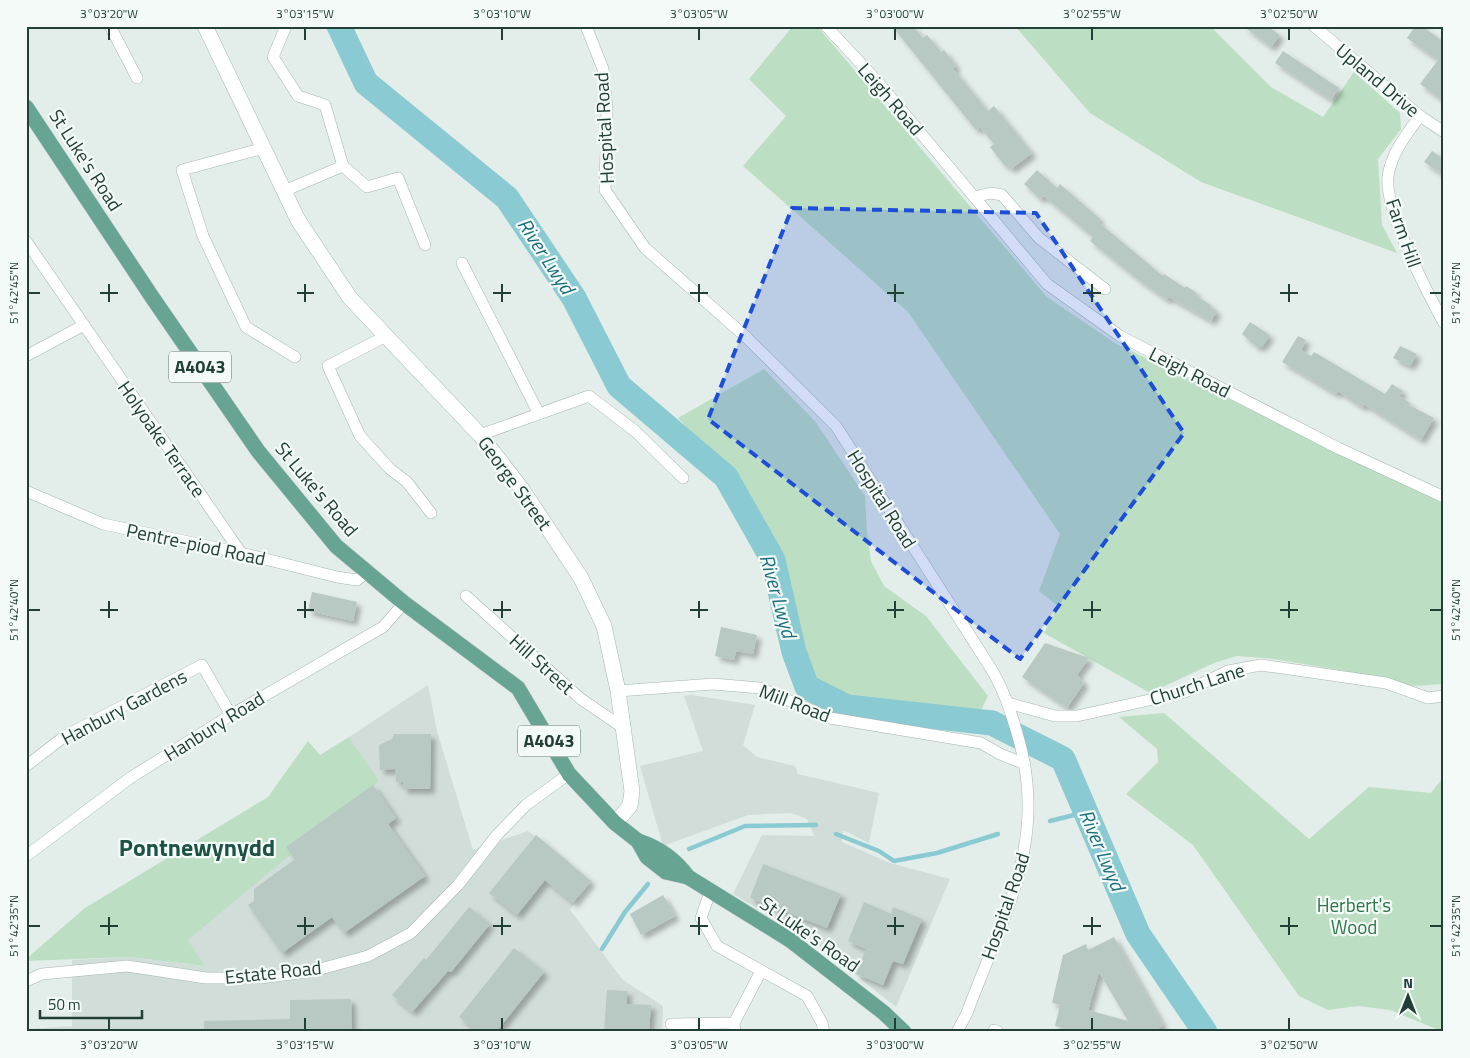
<svg xmlns="http://www.w3.org/2000/svg" width="1470" height="1058" font-family="'Titillium Web',sans-serif">
	<style>
		.built { fill: #d1ddd8 }
		.green { fill: #bcdfc4 }
		.lines { fill: none; stroke-linecap: round; stroke-linejoin: round }
		.stream { stroke: #8acad3; stroke-width: 4.5 }
		.river { stroke: #8acad3; stroke-width: 25 }
		.building { fill: #b8c8c2; fill-rule: evenodd; filter: url(#shadow) }
		.minor-casing { stroke: #a5b5b0; stroke-width: 12 }
		.secondary-casing { stroke: #a1b9b0; stroke-width: 16 }
		.primary-casing { stroke: #c1c9c7; stroke-width: 16 }
		.minor { stroke: #fff; stroke-width: 11 }
		.secondary { stroke: #fff; stroke-width: 15 }
		.primary { stroke: #67a493; stroke-width: 15 }
		.marked { fill: #1d4ed8; fill-opacity: 0.2; stroke: #1d4ed8; stroke-width: 4; stroke-dasharray: 10 6; stroke-linejoin: round }
		.ticks { fill: none; stroke: #223f37; stroke-width: 2 }
		.labels { text-anchor: middle; stroke-width: 4.5; stroke-linejoin: round; paint-order: stroke }
		.shield { fill: #f4faf7; stroke: #617771; stroke-width: 1 }
		.shield-label { font-size: 18px; font-weight: bold; fill: #223f37 }
		.street-label { font-size: 19px; fill: #223f37; stroke: #f4faf7 }
		.park-label { font-size: 19px; fill: #2b7747; stroke: #f4faf7 }
		.water-label { font-size: 20px; font-style: italic; fill: #1b6f7d; stroke: #f4faf7 }
		.district-label { font-size: 24px; font-weight: bold; fill: #1d5244; stroke: #f4faf7 }
		.neatline { fill: none; stroke: #223f37; stroke-width: 2 }
		.ticks-label { font-size: 12px; text-anchor: middle; fill: #223f37 }
	</style>
	<defs>
		<filter id="shadow"><feDropShadow dx="4.5" dy="4.5" stdDeviation="2.5" flood-color="#0004"/></filter>
	</defs>
	<rect width="100%" height="100%" fill="#e3ede9"/>
	<g class="built">
		<path d="M428 685 437 731 473 850 528 831 563 857 589 881 570 910 623 980 663 1006 662 1032H26V1029L72 1026V960L130 957 204 966 187 940 378 781 349 737Z"/>
		<path d="M692 695 755 705 743 745 757 757 795 766 798 774 879 793 869 843 843 830 842 842 890 863 950 879 896 1007 813 941 733 894 762 835 814 836 807 819 791 813 748 815 663 846 640 766 703 751 684 696Z"/>
	</g>
	<g class="green">
		<path d="M793 26H817L1047 297 1115 343 1444 504V684L1413 686 1386 678 1274 659 1237 656 1214 663 1150 693 1044 633 1058 606 1039 591 1060 534 908 312 743 166 786 116 749 79Z"/>
		<path d="M1015 26H1210L1271 87 1323 117 1354 72 1400 113 1401 129 1378 159 1382 225 1397 253 1201 182 1090 113Z"/>
		<path d="M764 369 815 421 865 496 867 533 871 561 884 586 926 616 988 696 981 710 833 695 813 680 791 626 782 565 746 490 678 418Z"/>
		<path d="M1164 713 1309 839 1369 787 1431 793 1444 776V1032L1390 1010 1358 1006 1328 1010 1299 996 1193 845 1126 794 1158 762 1157 749 1119 717Z"/>
		<path d="M349 737 379 781 188 940 205 966 130 957 26 961V959L85 908 268 797 308 741 320 755Z"/>
	</g>
	<g class="lines">
		<g class="stream">
			<path d="M1050 821 1086 812"/>
			<path d="M836 834 879 851 894 861 937 853 998 834"/>
			<path d="M689 849 745 826 816 825"/>
			<path d="M602 949 625 912 648 884"/>
		</g>
		<path class="river" d="M339 26 366 83 507 198 574 298 619 386 726 477 773 560 794 652 807 687 847 707 992 723 1063 759 1138 934 1205 1032"/>
	</g>
	<g class="building">
		<path d="M892 26H913L923 38 927 35 941 52 944 50 956 66 953 69 988 111 994 106 1032 153 1011 169 1007 164 1005 166 990 147 994 144 980 127 976 130Z"/>
		<path d="M1243 26H1267L1280 35 1271 47Z"/>
		<path d="M1415 26H1422L1444 42V101L1420 84 1438 60 1407 38Z"/>
		<path d="M1283 51 1339 88 1331 100 1275 63Z"/>
		<path d="M1432 151 1444 159V175L1424 162Z"/>
		<path d="M1037 170 1057 188 1060 184 1100 219 1098 222 1163 276 1164 274 1185 288 1186 286 1197 293 1196 296 1211 305 1210 307 1217 311 1211 321 1169 297 1167 300 1139 280 1090 241 1093 237 1044 196 1040 199 1024 184Z"/>
		<path d="M1250 322 1270 335 1262 347 1260 345 1258 348 1242 334Z"/>
		<path d="M1298 336 1306 340 1301 350 1311 356 1314 352 1385 394 1392 384 1403 391 1399 396 1410 403 1409 405 1434 418 1421 440 1364 404 1362 407 1338 391 1336 394 1282 362Z"/>
		<path d="M1400 346 1417 354 1410 366 1393 358Z"/>
		<path d="M312 592 357 602 353 621 308 611Z"/>
		<path d="M721 627 757 635 753 654 736 651 734 660 715 656Z"/>
		<path d="M1045 643 1089 658 1077 675 1084 683 1067 708 1022 677Z"/>
		<path d="M394 734H431L430 789H403V782H396L395 769 380 770 379 745 392 739Z"/>
		<path d="M373 785 396 818 388 824 425 876 344 933 332 917 282 953 248 905 254 901V889L295 859 286 847Z"/>
		<path d="M536 835 591 881 573 903 545 880 517 915 489 893Z"/>
		<path d="M763 864 841 894 827 928 750 898Z"/>
		<path d="M663 895 675 916 641 935 630 914Z"/>
		<path d="M864 902 891 914 893 907 922 919 903 964 893 961 883 985 856 974 866 949 848 941Z"/>
		<path d="M469 907 490 924 451 972 448 971 412 1012 392 995 424 958 426 960Z"/>
		<path d="M1114 937 1163 1025 1154 1032H1080L1055 1026 1060 1005 1052 1003 1063 955 1086 944 1088 950ZM1099 972 1128 1021 1088 1010Z"/>
		<path d="M514 948 544 972 496 1032H478L459 1017Z"/>
		<path d="M607 990 627 991V1004L651 1005 649 1032H604Z"/>
		<path d="M351 999 352 1032H204V1021L290 1019V1000Z"/>
	</g>
	<g class="lines">
		<g class="minor-casing">
			<g id="minor">
				<path d="M110 26 137 78"/>
				<path d="M586 26 603 69 607 109 605 190 645 248 745 336 836 426 990 667C1003 688 1010 709 1017 733 1050 841 1003 915 967 1013L957 1032"/>
				<path d="M826 26 878 82 1047 284 1120 336 1338 448 1444 497"/>
				<path d="M1314 26 1420 116 1444 132"/>
				<path d="M1420 116C1406 135 1392 152 1388 176 1384 210 1427 292 1444 323"/>
				<path d="M264 148 182 170 203 236 246 327 295 357"/>
				<path d="M343 166 367 187 398 178 425 245"/>
				<path d="M284 191 343 166 325 105 298 96 273 57 286 26"/>
				<path d="M974 197 991 193 1002 195 1039 238 1105 289"/>
				<path d="M26 241 241 553"/>
				<path d="M462 263 539 414"/>
				<path d="M386 336 328 366 360 436 390 469 407 482 431 513"/>
				<path d="M26 356 84 325"/>
				<path d="M480 435 589 396 635 431 683 478"/>
				<path d="M26 491 103 524 241 553 337 577 357 580 367 572"/>
				<path d="M466 596 581 699 622 727"/>
				<path d="M618 691 713 684 760 688 830 718 981 743 1000 754 1025 764"/>
				<path d="M1008 703 1055 716H1077L1185 692 1228 671 1261 665 1386 683 1428 698 1444 696"/>
				<path d="M26 766 65 736 202 665 231 715"/>
				<path d="M26 856 130 778 231 715 383 627 404 603"/>
				<path d="M710 892 701 918 717 946 807 996 822 1023 824 1032"/>
				<path d="M26 981 42 974 127 966 206 978H260L313 971 368 956 411 933 458 885 497 835 526 805 569 774"/>
				<path d="M671 1024 734 1023"/>
				<path d="M735 1032 734 1023 761 971"/>
				<path d="M993 1032 994 1030 998 1032"/>
			</g>
		</g>
		<g class="secondary-casing">
			<path id="secondary" d="M205 26 298 220 350 298 480 435 521 488 581 578 604 626 618 691 632 791 630 806 615 823"/>
		</g>
		<g class="primary-casing">
			<g id="primary">
				<path d="M26 107 152 297 258 451 336 546 404 603 518 688 569 774 615 823 638 841 647 857 666 872 688 877 790 940 884 1013 904 1032"/>
				<path d="M638 841C660 848 675 859 688 877"/>
			</g>
		</g>
		<use href="#minor" class="minor"/>
		<use href="#secondary" class="secondary"/>
		<use href="#primary" class="primary"/>
	</g>
	<path class="marked" d="M792 208 1036 213 1184 433 1020 659 708 419Z"/>
	<path class="ticks" d="M109 28V40M305 28V40M502 28V40M699 28V40M895 28V40M1092 28V40M1289 28V40M109 284V302M305 284V302M502 284V302M699 284V302M895 284V302M1092 284V302M1289 284V302M28 293H40M100 293H118M297 293H314M493 293H511M690 293H708M887 293H904M1083 293H1101M1280 293H1298M1430 293H1442M109 601V618M305 601V618M502 601V618M699 601V618M895 601V618M1092 601V618M1289 601V618M28 610H40M100 610H118M297 610H314M493 610H511M690 610H708M887 610H904M1083 610H1101M1280 610H1298M1430 610H1442M109 917V935M305 917V935M502 917V935M699 917V935M895 917V935M1092 917V935M1289 917V935M28 926H40M100 926H118M297 926H314M493 926H511M690 926H708M887 926H904M1083 926H1101M1280 926H1298M1430 926H1442M109 1018V1030M305 1018V1030M502 1018V1030M699 1018V1030M895 1018V1030M1092 1018V1030M1289 1018V1030"/>
	<g class="labels">
		<g class="shield">
			<rect x="169" y="351.5" width="62" height="31" rx="4"/>
			<rect x="518" y="725.5" width="62" height="31" rx="4"/>
		</g>
		<g class="shield-label">
			<text x="200" y="373">A4043</text>
			<text x="549" y="747">A4043</text>
		</g>
		<g class="street-label">
			<text transform="translate(1378 80) rotate(40)" y="7">Upland Drive</text>
			<text transform="translate(891 99) rotate(49)" y="7">Leigh Road</text>
			<text transform="translate(604 128) rotate(-93)" y="7">Hospital Road</text>
			<text transform="translate(86 160) rotate(57)" y="7">St Luke's Road</text>
			<text transform="translate(1404 233) rotate(71)" y="7">Farm Hill</text>
			<text transform="translate(1190 372) rotate(27)" y="7">Leigh Road</text>
			<text transform="translate(162 439) rotate(55)" y="7">Holyoake Terrace</text>
			<text transform="translate(515 483) rotate(54)" y="7">George Street</text>
			<text transform="translate(317 489) rotate(50)" y="7">St Luke's Road</text>
			<text transform="translate(882 499) rotate(58)" y="7">Hospital Road</text>
			<text transform="translate(196 544) rotate(12)" y="7">Pentre-piod Road</text>
			<text transform="translate(542 664) rotate(42)" y="7">Hill Street</text>
			<text transform="translate(1197 684) rotate(-18)" y="7">Church Lane</text>
			<text transform="translate(795 703) rotate(21)" y="7">Mill Road</text>
			<text transform="translate(124 707) rotate(-28)" y="7">Hanbury Gardens</text>
			<text transform="translate(214 726) rotate(-32)" y="7">Hanbury Road</text>
			<text transform="translate(1005 906) rotate(-71)" y="7">Hospital Road</text>
			<text transform="translate(810 934) rotate(35)" y="7">St Luke's Road</text>
			<text transform="translate(273 972) rotate(-6)" y="7">Estate Road</text>
		</g>
		<g class="park-label">
			<text x="1354" y="912">Herbert's<tspan x="1354" dy="22">Wood</tspan></text>
		</g>
		<g class="water-label">
			<text transform="translate(546 256) rotate(57)" y="7">River Lwyd</text>
			<text transform="translate(778 596) rotate(74)" y="7">River Lwyd</text>
			<text transform="translate(1102 850) rotate(67)" y="7">River Lwyd</text>
		</g>
		<g class="district-label">
			<text x="197" y="856">Pontnewynydd</text>
		</g>
	</g>
	<rect width="1470" height="1058" fill="none" stroke="#f4faf7" stroke-width="55"/>
	<g transform="translate(1408 996)" stroke="#f4faf7" stroke-width="4" paint-order="stroke">
	<path d="M0-4L9 19L0 12L-9 19Z" fill="#223f37"/>
	<text y="-8" font-size="14" font-weight="bold" text-anchor="middle" fill="#223f37">N</text>
	</g>
	<path d="M40 1010v8h102v-8" fill="none" stroke="#223f37" stroke-width="2.5"/>
	<text x="48" y="1010" font-size="15" fill="#223f37" stroke="#f4faf7" stroke-width="4" paint-order="stroke">50 m</text>
	<rect x="28" y="28" width="1414" height="1002" class="neatline"/>
	<g class="ticks-label">
		<text x="109" y="18">3°03'20"W</text>
		<text x="305" y="18">3°03'15"W</text>
		<text x="502" y="18">3°03'10"W</text>
		<text x="699" y="18">3°03'05"W</text>
		<text x="895" y="18">3°03'00"W</text>
		<text x="1092" y="18">3°02'55"W</text>
		<text x="1289" y="18">3°02'50"W</text>
		<text transform="translate(14 293) rotate(-90)" y="4">51°42'45"N</text>
		<text transform="translate(1456 293) rotate(-90)" y="4">51°42'45"N</text>
		<text transform="translate(14 610) rotate(-90)" y="4">51°42'40"N</text>
		<text transform="translate(1456 610) rotate(-90)" y="4">51°42'40"N</text>
		<text transform="translate(14 926) rotate(-90)" y="4">51°42'35"N</text>
		<text transform="translate(1456 926) rotate(-90)" y="4">51°42'35"N</text>
		<text x="109" y="1049">3°03'20"W</text>
		<text x="305" y="1049">3°03'15"W</text>
		<text x="502" y="1049">3°03'10"W</text>
		<text x="699" y="1049">3°03'05"W</text>
		<text x="895" y="1049">3°03'00"W</text>
		<text x="1092" y="1049">3°02'55"W</text>
		<text x="1289" y="1049">3°02'50"W</text>
	</g>
</svg>
